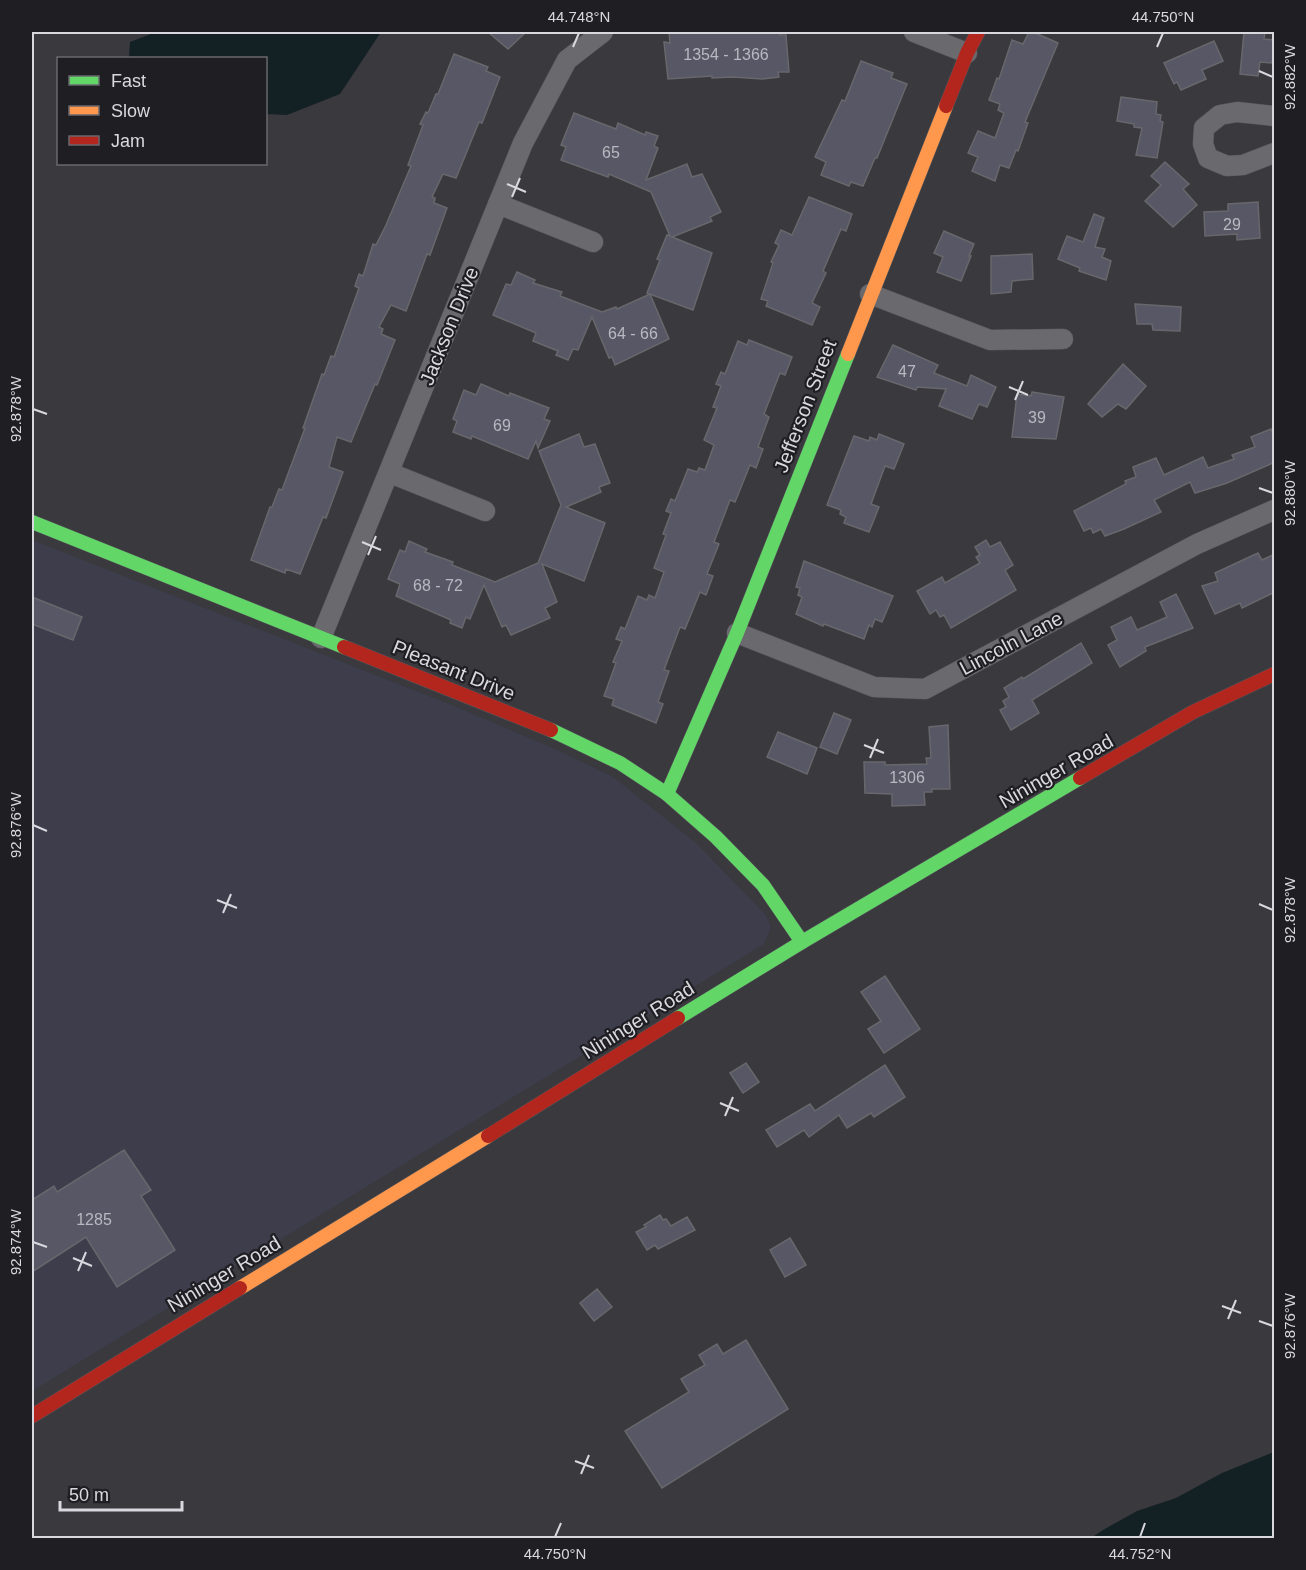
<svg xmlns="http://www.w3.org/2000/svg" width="1306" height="1570" font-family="Helvetica,sans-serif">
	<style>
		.built { fill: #3d3d4c }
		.water { fill: #132125 }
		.building { fill: #585766; stroke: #67676c; stroke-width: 1.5 }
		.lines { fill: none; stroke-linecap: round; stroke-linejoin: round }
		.street-casing { stroke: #55555a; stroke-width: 21 }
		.fast-casing { stroke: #55555a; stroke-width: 15 }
		.slow-casing { stroke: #55555a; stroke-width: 15 }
		.jam-casing { stroke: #55555a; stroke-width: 15 }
		.street { stroke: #69696e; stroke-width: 20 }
		.fast { stroke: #63d668; stroke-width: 14 }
		.slow { stroke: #ff974d; stroke-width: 14 }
		.jam { stroke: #b3261e; stroke-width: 14 }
		.ticks { fill: none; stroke: #d8d8de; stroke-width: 2 }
		.labels { text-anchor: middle; stroke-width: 4.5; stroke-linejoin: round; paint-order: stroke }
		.number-label { font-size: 16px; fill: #b8b8c0 }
		.street-label { font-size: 20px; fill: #d8d8de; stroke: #1f1e23 }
		.neatline { fill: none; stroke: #d8d8de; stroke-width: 2 }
		.ticks-label { font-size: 15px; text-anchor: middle; fill: #d8d8de }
	</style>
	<rect width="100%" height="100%" fill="#39393e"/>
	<path class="built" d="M32 540 459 708 555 749 613 777 696 843 765 914 771 927 764 944 32 1391Z"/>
	<g class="water">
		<path d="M156 32H381L340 94 287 115 266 114V58H129L130 42Z"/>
		<path d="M1274 1452V1538H1091L1103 1530 1137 1511 1176 1498 1222 1473Z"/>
	</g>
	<g class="building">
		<path d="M488 32H526L508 49Z"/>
		<path d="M669 32H780V35H786L789 72H778L779 77 762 79 733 77 712 78V76L668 79 664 42 670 43Z"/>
		<path d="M1029 32H1033L1058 43 1025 122 1028 123 1018 151 1016 150 1009 168 1000 165 995 181 972 171 978 157 968 153 978 131 995 138 1004 113 998 110 1000 104 989 100 997 78 999 79 1012 40 1023 44Z"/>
		<path d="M1244 32H1265L1264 39 1275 40V61H1272V63L1260 62 1258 76 1240 74Z"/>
		<path d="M1214 41 1223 61 1202 70 1206 79 1181 90 1177 82 1174 84 1164 63Z"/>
		<path d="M454 54 488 67 486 71 500 77 482 123 479 122 456 178 443 174 432 197 435 198 434 203 447 208 430 255 427 254 406 311 391 305 379 327 383 329 381 334 395 340 377 385 375 384 351 442 337 437 329 467 343 472 326 518 323 517 300 574 286 569 285 573 251 560 270 507H272L279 489 282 490 305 428H303L322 374 324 375 331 356 334 357 359 288 355 286 359 274 363 276 373 244 376 245 386 225 411 166 408 165 423 125 420 124 426 112 428 113 436 94H438Z"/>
		<path d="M861 61 893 73 891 78 907 84 877 158H875L863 186 851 182 849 186 821 175 826 162 815 157 842 100 845 101Z"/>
		<path d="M1121 97 1157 102 1156 114 1161 115 1160 121 1163 122 1157 158 1136 155 1142 128 1134 127V124L1117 121Z"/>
		<path d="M574 113 616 129 618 123 645 135 646 132 658 136 654 146 658 148 646 180 687 164 692 177 702 174 721 212 710 217 712 221 672 237 712 253 693 310 647 293 660 260 657 259 667 235 670 236 651 192 609 174 608 177 561 160 566 147 561 145Z"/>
		<path d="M1165 162 1189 184 1183 189 1197 205 1173 227 1145 201 1161 185 1151 176Z"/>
		<path d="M809 197 852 214 846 231 841 229 823 271 826 273 812 303 820 307 812 325 766 306 768 301 761 299 773 263 771 262 779 245 775 243 781 230 792 235Z"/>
		<path d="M1258 202 1260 238 1237 240V234L1205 236 1204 212 1228 211V204Z"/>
		<path d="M1094 214 1104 218 1095 247 1105 249 1102 257 1111 261 1106 280 1079 271 1080 268 1058 259 1067 236 1083 242Z"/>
		<path d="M944 231 974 244 969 256H971L961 281 937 272 943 257 934 253Z"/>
		<path d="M1032 254 1033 279 1012 281 1011 292 991 294V256Z"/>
		<path d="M517 272 535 280 533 283 562 292 560 296 602 312 616 307 617 309 650 294 669 339 615 365 612 357 609 358 592 317 578 350 573 349 568 360 556 355 558 351 533 341 536 333 493 315 506 284 511 285Z"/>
		<path d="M1135 304 1181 307 1180 331 1153 330 1152 324H1137Z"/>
		<path d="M749 340 792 357 785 375 780 373 764 414 769 417 758 447 763 449 756 468 750 465 735 502 730 500 714 542 719 544 707 574 713 576 706 595 700 592 685 629 680 627 664 670 669 671 658 702 663 704 656 723 612 705 614 699 604 696 616 663 613 662 622 641 616 639 621 627 625 629 638 596 647 600 649 595 655 598 664 572 654 568 666 535 663 534 671 513 666 511 671 499 675 501 688 469 697 472 699 468 705 470 714 445 704 440 717 408 713 407 721 386 716 384 721 372 725 374 738 341 747 345Z"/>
		<path d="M893 345 938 365 934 373 967 386 971 375 996 387 987 407 979 404 972 419 939 406 946 389 917 387 916 390 877 377Z"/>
		<path d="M1123 364 1146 386 1126 409 1118 404 1102 417 1088 404Z"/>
		<path d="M481 384 509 396 510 393 549 408 544 419 550 421 538 448 536 441 528 459 472 436 471 439 453 432 457 421 453 419 464 390 476 395Z"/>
		<path d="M1032 392 1064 397 1056 439 1012 437 1017 394 1031 396Z"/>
		<path d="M1271 429 1275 439V462L1227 483 1195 493 1190 482 1154 500 1161 512 1124 529 1105 536 1101 529 1093 533 1091 528 1084 531 1074 511 1126 484 1125 481 1136 477 1133 467 1156 458 1164 475 1203 457 1208 468 1234 459 1232 455 1255 447 1251 437Z"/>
		<path d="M579 434 584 447 595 444 610 483 599 487 601 492 566 507 605 523 584 581 542 564 557 602 545 608 550 618 511 635 506 625 502 627 484 585 470 619 466 617 462 628 450 623 451 620 396 596 400 584 388 579 400 550 405 552 409 541 427 549 425 552 453 562 452 565 495 582 538 563 561 505 539 451Z"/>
		<path d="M879 434 904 444 894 469 885 466 871 504 879 507 869 532 844 523 846 517 840 514 841 510 827 505 854 436 869 441 870 437 877 440Z"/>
		<path d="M986 540 990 547 1000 542 1013 565 1005 570 1016 590 951 628 944 615 940 617 936 610 930 614 917 591 942 577 945 583 980 563 976 557 980 555 975 547Z"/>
		<path d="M1258 553 1262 560 1275 554V592L1242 608 1240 603 1215 614 1202 586 1218 581 1215 573Z"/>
		<path d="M804 561 893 596 882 622 875 619 872 627 869 625 864 639 824 624 823 626 796 614 802 597 798 595 800 588 796 587Z"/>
		<path d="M1176 594 1193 628 1145 647 1146 651 1120 667 1108 645 1117 640 1111 627 1131 617 1137 630 1167 617 1160 602Z"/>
		<path d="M32 597 82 617 73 640 32 624Z"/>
		<path d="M1081 643 1092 663 1032 700 1039 713 1011 730 1000 710 1006 707 1003 701 1009 697 1004 688 1022 677 1023 679Z"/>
		<path d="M834 713 851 720 837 754 820 747Z"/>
		<path d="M948 725 950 789H932V792H924L925 805 892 806V794L865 793 864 762H885V765L927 764 926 758H931L929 727Z"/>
		<path d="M778 732 817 748 807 774 767 757Z"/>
		<path d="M885 976 920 1029 884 1053 868 1029 881 1021 861 992Z"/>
		<path d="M746 1063 759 1082 743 1093 730 1073Z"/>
		<path d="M885 1065 905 1097 874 1117 871 1113 847 1128 839 1115 809 1137 804 1130 777 1147 766 1130 810 1104 815 1111Z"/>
		<path d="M124 1150 151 1190 141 1196 175 1250 117 1287 86 1237 32 1272V1200L54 1186 57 1192Z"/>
		<path d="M660 1215 663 1220 666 1219 671 1226 687 1217 695 1230 658 1249 655 1245 647 1250 636 1232 646 1227 644 1225Z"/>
		<path d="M790 1238 806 1265 785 1277 770 1250Z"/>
		<path d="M597 1289 612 1307 594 1321 580 1303Z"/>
		<path d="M746 1340 788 1409 662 1488 625 1431 689 1392 681 1379 705 1365 699 1355 717 1344 723 1354Z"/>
	</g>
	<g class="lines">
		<g class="street-casing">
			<g id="street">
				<path d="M914 32 967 53"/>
				<path d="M1274 116 1237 112 1220 115 1204 128 1203 144 1208 158 1227 166 1243 165 1274 153"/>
				<path d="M498 204 593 242"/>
				<path d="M870 294 990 340 1063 339"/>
				<path d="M390 473 485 511"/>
				<path d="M737 633 874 687 925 689 1197 544 1274 510"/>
				<path d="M321 638 523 143 567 60 603 32"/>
			</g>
		</g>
		<g class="fast-casing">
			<g id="fast">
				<path d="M32 522 344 647"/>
				<path d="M551 730 620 763 667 794 716 837 763 885 802 942"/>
				<path d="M667 794 737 633 848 354"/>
				<path d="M678 1018 802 942 1080 778"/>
			</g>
		</g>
		<g class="slow-casing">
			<g id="slow">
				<path d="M848 354 946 106"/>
				<path d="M240 1288 488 1136"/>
			</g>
		</g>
		<g class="jam-casing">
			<g id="jam">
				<path d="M946 106 967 53 978 32"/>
				<path d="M344 647 551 730"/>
				<path d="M1080 778 1193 712 1274 674"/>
				<path d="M488 1136 678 1018"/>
				<path d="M32 1416 240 1288"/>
			</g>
		</g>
		<use href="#street" class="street"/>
		<use href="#fast" class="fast"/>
		<use href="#slow" class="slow"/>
		<use href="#jam" class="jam"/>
	</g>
	<path class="ticks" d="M573 47 579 33M1157 47 1163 33M1259 71 1273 77M507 184 526 192M512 197 520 178M1009 387 1028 395M1015 400 1023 381M33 409 47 414M1259 488 1273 493M362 542 381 550M368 555 376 536M864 745 884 753M870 758 878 739M33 825 47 831M217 900 237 908M1259 904 1273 910M223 913 231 894M720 1103 739 1111M725 1116 733 1097M33 1242 47 1247M73 1258 92 1266M78 1271 86 1252M1222 1306 1241 1313M1228 1319 1236 1300M1259 1321 1273 1326M575 1461 594 1468M581 1474 589 1455M555 1537 561 1523M1140 1537 1145 1523"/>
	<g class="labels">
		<g class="number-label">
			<text x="726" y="60">1354 - 1366</text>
			<text x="611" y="158">65</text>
			<text x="1232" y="230">29</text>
			<text x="633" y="339">64 - 66</text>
			<text x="907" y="377">47</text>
			<text x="1037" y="423">39</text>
			<text x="502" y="431">69</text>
			<text x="438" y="591">68 - 72</text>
			<text x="907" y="783">1306</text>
			<text x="94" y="1225">1285</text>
		</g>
		<g class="street-label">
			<text transform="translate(449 326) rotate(-68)" y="7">Jackson Drive</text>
			<text transform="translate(805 406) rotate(-69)" y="7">Jefferson Street</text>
			<text transform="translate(1011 643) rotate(-28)" y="7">Lincoln Lane</text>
			<text transform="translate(454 670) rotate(22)" y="7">Pleasant Drive</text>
			<text transform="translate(1056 771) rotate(-30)" y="7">Nininger Road</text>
			<text transform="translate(638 1020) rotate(-32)" y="7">Nininger Road</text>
			<text transform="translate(224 1274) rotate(-31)" y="7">Nininger Road</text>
		</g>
	</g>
	<rect width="1306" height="1570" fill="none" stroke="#1f1e23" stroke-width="66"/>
	<rect x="57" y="57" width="210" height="108" fill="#1f1e23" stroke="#69686e" stroke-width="1.5"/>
	<rect x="69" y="76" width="30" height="9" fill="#63d668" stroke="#69686e" stroke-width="1.5"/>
	<text x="111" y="87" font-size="18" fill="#d8d8de">Fast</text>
	<rect x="69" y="106" width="30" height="9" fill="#ff974d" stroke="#69686e" stroke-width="1.5"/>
	<text x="111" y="117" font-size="18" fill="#d8d8de">Slow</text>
	<rect x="69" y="136" width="30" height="9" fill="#b3261e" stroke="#69686e" stroke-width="1.5"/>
	<text x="111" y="147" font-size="18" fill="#d8d8de">Jam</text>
	<path d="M60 1501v9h122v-9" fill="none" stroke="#d8d8de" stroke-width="3"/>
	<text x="69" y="1501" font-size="18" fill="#d8d8de" stroke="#1f1e23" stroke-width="4.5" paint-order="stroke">50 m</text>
	<rect x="33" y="33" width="1240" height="1504" class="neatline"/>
	<g class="ticks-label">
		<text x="579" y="22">44.748°N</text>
		<text x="1163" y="22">44.750°N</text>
		<text transform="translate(1290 77) rotate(-90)" y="5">92.882°W</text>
		<text transform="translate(16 409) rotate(-90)" y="5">92.878°W</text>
		<text transform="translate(1290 493) rotate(-90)" y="5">92.880°W</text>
		<text transform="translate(16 825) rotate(-90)" y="5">92.876°W</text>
		<text transform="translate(1290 910) rotate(-90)" y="5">92.878°W</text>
		<text transform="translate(16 1242) rotate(-90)" y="5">92.874°W</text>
		<text transform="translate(1290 1326) rotate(-90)" y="5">92.876°W</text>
		<text x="555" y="1559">44.750°N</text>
		<text x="1140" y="1559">44.752°N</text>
	</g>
</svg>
